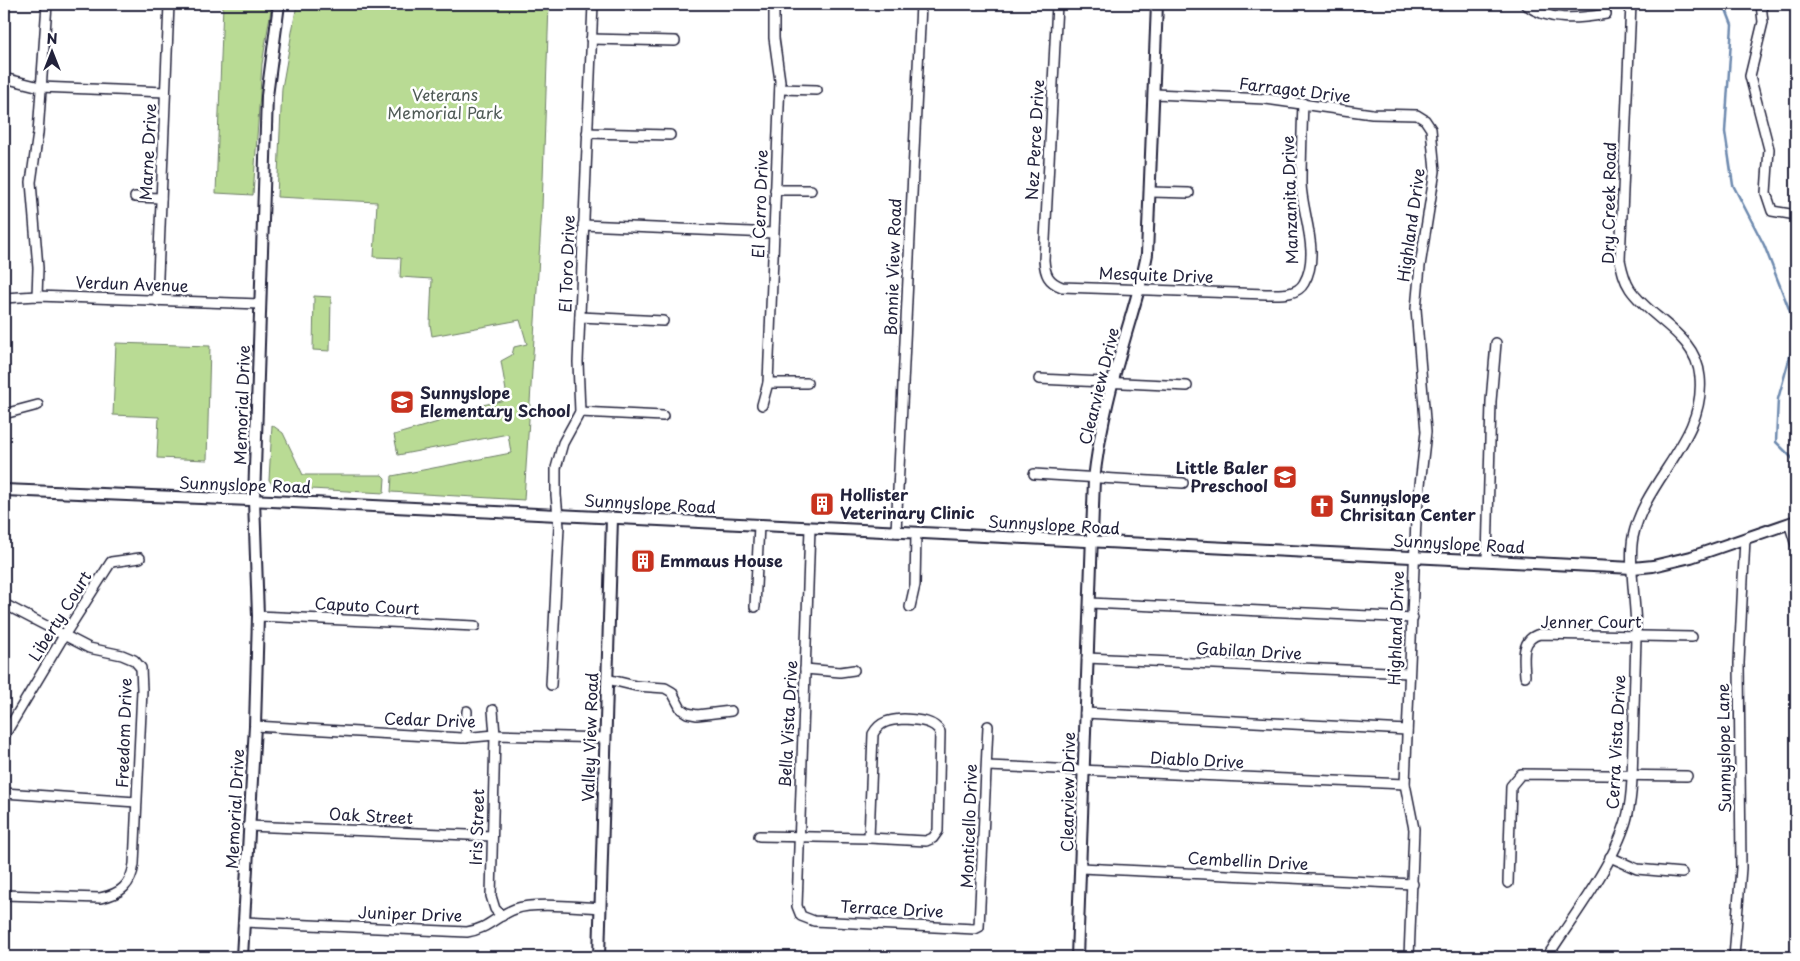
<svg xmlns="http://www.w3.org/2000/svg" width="1800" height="961" font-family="'Playpen Sans',sans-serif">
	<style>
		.green { fill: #b9db94; stroke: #6e7e68 }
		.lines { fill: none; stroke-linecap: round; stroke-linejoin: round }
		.stream { stroke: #6e8aaf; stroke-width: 2.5 }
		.minor-casing { stroke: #22223b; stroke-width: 12 }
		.tertiary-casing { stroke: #22223b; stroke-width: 14 }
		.minor { stroke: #fff; stroke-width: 9 }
		.tertiary { stroke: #fff; stroke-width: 10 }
		.labels { text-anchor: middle; stroke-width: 5; stroke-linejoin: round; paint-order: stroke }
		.street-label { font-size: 16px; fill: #22223b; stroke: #fff }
		.park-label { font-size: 16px; fill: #4f5a56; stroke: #fff }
		.poi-label { font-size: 16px; font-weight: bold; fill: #22223b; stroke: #fff; text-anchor: start }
	</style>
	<rect width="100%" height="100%" fill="#fff"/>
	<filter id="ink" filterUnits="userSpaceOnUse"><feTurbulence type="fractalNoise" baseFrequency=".02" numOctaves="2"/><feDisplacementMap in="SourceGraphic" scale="10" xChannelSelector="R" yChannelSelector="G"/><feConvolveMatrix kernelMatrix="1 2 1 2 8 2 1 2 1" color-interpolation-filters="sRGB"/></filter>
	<g filter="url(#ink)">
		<g class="green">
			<path d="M223 4H272L262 64 253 195 216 193Z"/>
			<path d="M297 4H549L542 208 524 500 391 492 392 476 511 453 508 434 398 455 394 435 438 422 447 413 505 400 506 391 501 361 512 355 514 347 527 344 520 320 432 336 430 324 432 279 400 277 401 258 374 257 377 202 277 197 282 88Z"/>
			<path d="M314 296 331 297 330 351 313 350Z"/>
			<path d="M116 343 210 346 207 460 157 458 159 417 113 415Z"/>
			<path d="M272 425 283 433 303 475H382L385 478 384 493 274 487 269 480Z"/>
		</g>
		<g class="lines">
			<path class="stream" d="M1724 4 1732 25 1725 132 1733 185 1764 245 1791 314 1794 342 1778 399 1776 442 1796 462"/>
			<g class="minor-casing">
				<g id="minor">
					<path d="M1057 4 1044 260C1045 274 1048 282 1062 287L1266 294C1279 294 1297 296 1304 283 1321 254 1302 214 1301 184 1301 157 1302 130 1303 103"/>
					<path d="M1358 4H1361"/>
					<path d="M1525 4C1548 22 1577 19 1606 14"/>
					<path d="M1761 4 1763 22 1750 76 1769 149 1766 193 1772 211 1796 215"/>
					<path d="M591 39 675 41"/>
					<path d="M4 78 40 87 165 92"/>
					<path d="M780 89 817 90"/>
					<path d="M1155 94 1266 99 1372 114 1417 115 1425 120 1431 129 1435 171 1420 266 1416 309 1426 432 1416 520 1405 784 1414 829 1409 957"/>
					<path d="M587 133 670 135"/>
					<path d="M775 190H811"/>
					<path d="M1151 192 1189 193"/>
					<path d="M135 197 161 198"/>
					<path d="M583 225 773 233"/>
					<path d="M37 296 38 268 31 182 38 133 47 4"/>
					<path d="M4 298 37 296 260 304"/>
					<path d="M157 301 169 4"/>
					<path d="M580 317 663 321"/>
					<path d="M1039 379 1187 386"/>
					<path d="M768 383H807"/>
					<path d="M762 405 768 383 780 81 774 38V4"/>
					<path d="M580 412 663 416"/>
					<path d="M4 414 38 405"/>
					<path d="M1034 474 1183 483"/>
					<path d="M1789 523 1796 545"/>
					<path d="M810 528 797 906 801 916 814 921 975 929 979 927 988 726"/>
					<path d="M896 532 921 4"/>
					<path d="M1487 560 1491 401 1496 343"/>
					<path d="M1090 603 1413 618"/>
					<path d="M4 604 89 648 122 655 134 660 141 668 142 690 134 864C131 885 121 894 100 898L4 895"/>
					<path d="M755 607 759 525"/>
					<path d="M910 607 915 585 916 533"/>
					<path d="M258 616 475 626"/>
					<path d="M1087 658 1409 673"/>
					<path d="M805 669 840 672 854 670"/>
					<path d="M1525 676C1524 659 1520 639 1540 634L1692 637"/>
					<path d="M607 679 636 686 665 688 672 692 681 709 687 713 697 715 731 711"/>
					<path d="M551 685 559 527 556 495V468L563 443 580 412 578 362 593 4"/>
					<path d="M493 710 495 735 491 896 495 909 502 916"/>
					<path d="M1085 713 1407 730"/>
					<path d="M904 719C916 720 934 720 940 732L938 831 933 838 926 841 869 838 873 734C880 721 890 720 904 719Z"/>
					<path d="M255 726 462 738 495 735 605 738"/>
					<path d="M4 736 65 634 111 562 140 558"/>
					<path d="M466 738 467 711"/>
					<path d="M987 766 1405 784"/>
					<path d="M4 793 136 802"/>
					<path d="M248 826 492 836"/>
					<path d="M759 836 869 838"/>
					<path d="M1610 857 1637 869 1682 873"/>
					<path d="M1081 868 1413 884"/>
					<path d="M1508 883 1511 786 1521 774 1687 776"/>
					<path d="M243 922 467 932C488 929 496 916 515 909 534 902 578 907 600 908"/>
					<path d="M1547 957C1572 918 1613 865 1626 821 1633 797 1632 770 1633 745 1634 709 1635 673 1636 637 1637 608 1628 563 1633 537 1645 479 1706 439 1700 377 1696 334 1651 320 1630 289 1624 280 1622 270 1620 260L1631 4"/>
					<path d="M1734 957 1741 868 1739 663 1745 538"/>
				</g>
			</g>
			<g class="tertiary-casing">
				<g id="tertiary">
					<path d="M4 490 272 501 1633 568 1653 566 1691 557 1796 521"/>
					<path d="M242 957 255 726 258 616 254 500 267 96 279 4"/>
					<path d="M599 957 612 518"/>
					<path d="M1077 957 1094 479C1099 436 1108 396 1120 355 1129 321 1141 288 1147 254L1157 4"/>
				</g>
			</g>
			<use href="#minor" class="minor"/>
			<use href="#tertiary" class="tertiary"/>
		</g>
	</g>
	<defs>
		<g id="school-square" transform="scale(1.25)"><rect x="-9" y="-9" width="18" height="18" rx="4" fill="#c8321e" stroke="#fff"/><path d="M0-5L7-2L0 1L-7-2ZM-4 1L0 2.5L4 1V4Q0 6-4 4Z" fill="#fff"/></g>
		<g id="building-square" transform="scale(1.25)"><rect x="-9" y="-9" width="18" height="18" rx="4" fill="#c8321e" stroke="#fff"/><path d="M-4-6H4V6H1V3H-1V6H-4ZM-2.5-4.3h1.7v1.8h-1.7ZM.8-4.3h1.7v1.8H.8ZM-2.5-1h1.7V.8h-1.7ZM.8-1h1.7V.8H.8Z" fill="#fff"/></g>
		<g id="church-square" transform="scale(1.25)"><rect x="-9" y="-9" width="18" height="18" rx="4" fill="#c8321e" stroke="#fff"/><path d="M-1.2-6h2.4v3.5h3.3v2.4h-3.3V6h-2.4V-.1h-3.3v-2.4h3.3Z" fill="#fff"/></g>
	</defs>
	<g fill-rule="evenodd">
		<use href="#school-square" x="402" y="402"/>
		<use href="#school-square" x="1285" y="477"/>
		<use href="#building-square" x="822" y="504"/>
		<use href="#church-square" x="1322" y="506"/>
		<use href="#building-square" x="643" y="561"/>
	</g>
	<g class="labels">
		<g class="street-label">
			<text transform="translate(1295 90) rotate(7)" y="6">Farragot Drive</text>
			<text transform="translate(1035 140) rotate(-87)" y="6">Nez Perce Drive</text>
			<text transform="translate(148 152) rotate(-87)" y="6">Marne Drive</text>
			<text transform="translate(1290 200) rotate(-92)" y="6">Manzanita Drive</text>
			<text transform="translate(1609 203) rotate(-89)" y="6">Dry Creek Road</text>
			<text transform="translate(760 204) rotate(-88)" y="6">El Cerro Drive</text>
			<text transform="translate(1411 225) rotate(-82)" y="6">Highland Drive</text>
			<text transform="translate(567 264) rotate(-88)" y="6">El Toro Drive</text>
			<text transform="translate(893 267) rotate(-88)" y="6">Bonnie View Road</text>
			<text transform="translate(1156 275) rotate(2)" y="6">Mesquite Drive</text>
			<text transform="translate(132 284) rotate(2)" y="6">Verdun Avenue</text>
			<text transform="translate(1099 386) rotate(-76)" y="6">Clearview Drive</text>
			<text transform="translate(242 405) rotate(-88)" y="6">Memorial Drive</text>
			<text transform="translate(245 485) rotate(2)" y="6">Sunnyslope Road</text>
			<text transform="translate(650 504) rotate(3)" y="6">Sunnyslope Road</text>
			<text transform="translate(1054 525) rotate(3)" y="6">Sunnyslope Road</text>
			<text transform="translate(1459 544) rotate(3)" y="6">Sunnyslope Road</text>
			<text transform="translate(367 606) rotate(3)" y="6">Caputo Court</text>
			<text transform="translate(60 616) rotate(-58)" y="6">Liberty Court</text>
			<text x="1591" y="628">Jenner Court</text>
			<text transform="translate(1396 628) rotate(-88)" y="6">Highland Drive</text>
			<text transform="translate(1249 651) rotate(3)" y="6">Gabilan Drive</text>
			<text transform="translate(430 720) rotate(2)" y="6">Cedar Drive</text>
			<text transform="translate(788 724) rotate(-87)" y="6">Bella Vista Drive</text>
			<text transform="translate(124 733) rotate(-88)" y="6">Freedom Drive</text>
			<text transform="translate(590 737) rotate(-88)" y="6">Valley View Road</text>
			<text transform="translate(1616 742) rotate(-87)" y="6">Cerra Vista Drive</text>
			<text transform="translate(1724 748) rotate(-91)" y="6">Sunnyslope Lane</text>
			<text transform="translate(1197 760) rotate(3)" y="6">Diablo Drive</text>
			<text transform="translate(1068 792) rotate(-89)" y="6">Clearview Drive</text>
			<text transform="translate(235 809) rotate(-87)" y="6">Memorial Drive</text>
			<text transform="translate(371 816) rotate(3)" y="6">Oak Street</text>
			<text transform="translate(969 826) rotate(-88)" y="6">Monticello Drive</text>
			<text transform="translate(477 827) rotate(-88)" y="6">Iris Street</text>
			<text transform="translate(1248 861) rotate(3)" y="6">Cembellin Drive</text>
			<text transform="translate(892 909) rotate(3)" y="6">Terrace Drive</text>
			<text transform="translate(410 914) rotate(2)" y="6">Juniper Drive</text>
		</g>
		<g class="park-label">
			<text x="445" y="101">Veterans<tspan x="445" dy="18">Memorial Park</tspan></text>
		</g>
		<g class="poi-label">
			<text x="420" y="399">Sunnyslope<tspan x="420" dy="18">Elementary School</tspan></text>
			<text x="1268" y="474" text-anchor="end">Little Baler<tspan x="1268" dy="18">Preschool</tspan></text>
			<text x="840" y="501">Hollister<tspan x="840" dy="18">Veterinary Clinic</tspan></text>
			<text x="1340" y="503">Sunnyslope<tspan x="1340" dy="18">Chrisitan Center</tspan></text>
			<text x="660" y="567">Emmaus House</text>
		</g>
	</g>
	<rect width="1800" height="961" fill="none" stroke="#fff" stroke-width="20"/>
	<rect x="10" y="10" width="1780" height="941" fill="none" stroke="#22223b" stroke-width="2" filter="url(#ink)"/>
	<g transform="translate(52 52)" stroke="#ffffff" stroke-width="4" paint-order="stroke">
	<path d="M0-4L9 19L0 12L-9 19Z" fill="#22223b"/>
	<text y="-8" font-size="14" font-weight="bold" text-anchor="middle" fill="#22223b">N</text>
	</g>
</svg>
